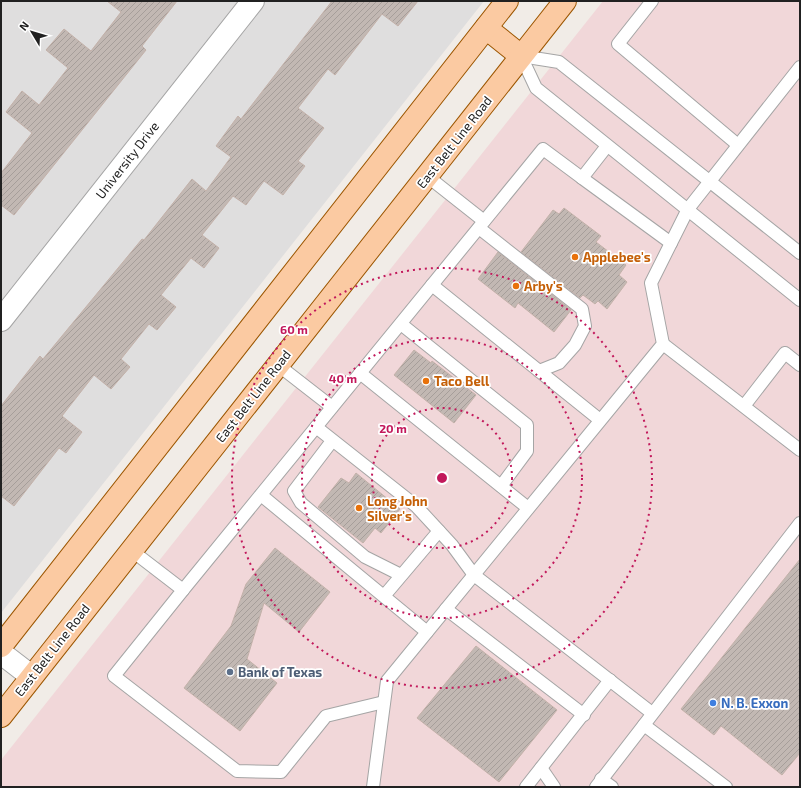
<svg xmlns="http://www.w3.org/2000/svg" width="801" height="788" font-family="'Exo 2',sans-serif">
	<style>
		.residential { fill: #dfdede }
		.commercial { fill: #f1d7d9 }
		.building { fill: url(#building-hatch); stroke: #c3b1a9 }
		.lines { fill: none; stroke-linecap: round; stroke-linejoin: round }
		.service-casing { stroke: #a5a5a5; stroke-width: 14 }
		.minor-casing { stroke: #a5a5a5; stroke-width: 24 }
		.primary-casing { stroke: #9c5601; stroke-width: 24 }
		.service { stroke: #fff; stroke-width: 12 }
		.minor { stroke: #fff; stroke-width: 22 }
		.primary { stroke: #fbcaa2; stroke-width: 22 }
		.ring { fill: none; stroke: #c2185b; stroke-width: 2; stroke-dasharray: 2 4 }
		.food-dot { fill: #e8710a; stroke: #fff; stroke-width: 1.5 }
		.service-dot { fill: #5c6f8a; stroke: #fff; stroke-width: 1.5 }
		.shop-dot { fill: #3f7fe0; stroke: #fff; stroke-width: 1.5 }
		.labels { text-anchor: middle; stroke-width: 3.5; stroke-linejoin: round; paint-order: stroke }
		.street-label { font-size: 13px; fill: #212121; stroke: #fff }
		.food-label { font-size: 13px; font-weight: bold; fill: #c56008; stroke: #fff; text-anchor: start }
		.service-label { font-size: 13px; font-weight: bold; fill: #4e5e75; stroke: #fff; text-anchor: start }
		.shop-label { font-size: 13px; font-weight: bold; fill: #366cbe; stroke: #fff; text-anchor: start }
		.centre { fill: #c2185b; stroke: #fff; stroke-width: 2 }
		.ring-label { font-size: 12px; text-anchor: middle; font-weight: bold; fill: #c2185b; stroke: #fff; stroke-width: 3.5; stroke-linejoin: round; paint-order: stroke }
	</style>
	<defs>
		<pattern id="building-hatch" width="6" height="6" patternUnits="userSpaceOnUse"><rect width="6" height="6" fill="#c2b8b3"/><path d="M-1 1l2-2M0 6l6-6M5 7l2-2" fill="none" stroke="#a69e9a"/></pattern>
	</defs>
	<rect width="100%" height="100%" fill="#f1ece7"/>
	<path class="residential" d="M1 1H484L1 613Z"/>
	<path class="commercial" d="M603 1H800V787H1V760Z"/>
	<g class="building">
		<path d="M107 1H177L142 46 146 50 14 215 1 205V173L32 133 6 112 22 91 39 105 68 68 46 50 64 29 91 51 121 12Z"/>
		<path d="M332 1H418L398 26 382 14 335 75 328 69 298 108 324 128 298 161 305 166 283 195 264 181 246 205 233 196 202 235 219 248 204 268 191 258 161 295 176 307 157 330 149 324 121 359 130 367 111 389 94 375 62 416 82 432 66 453 59 448 14 506 1 496V406L40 356 43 359 142 239 144 240 192 179 206 191 231 157 216 146 238 116 241 119Z"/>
		<path d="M564 208 601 236 596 242 626 265 619 275 627 282 607 309 598 301 595 304 583 295 580 298 521 252 553 210 559 214Z"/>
		<path d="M498 252 571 310 554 332 518 303 515 308 478 279Z"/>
		<path d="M414 350 431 363 432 361 476 395 454 423 394 375Z"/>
		<path d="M356 473 400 509 381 533 375 528 363 543 318 507 341 478 349 483Z"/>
		<path d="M275 548 330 592 299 632 264 603 247 659 277 683 240 731 184 688 231 626 246 584Z"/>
		<path d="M800 559V753L782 775 721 726 714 735 681 709Z"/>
		<path d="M476 646 557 710 499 782 417 718Z"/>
	</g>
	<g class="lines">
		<g class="service-casing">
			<g id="service">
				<path d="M652 1 618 44 738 145"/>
				<path d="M521 56 536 88 800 300"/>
				<path d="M521 56 559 62 800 253"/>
				<path d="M427 176 484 221"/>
				<path d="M582 178 671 243"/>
				<path d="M479 228 582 309 585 326 575 345 559 363 539 371"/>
				<path d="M432 285 600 420"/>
				<path d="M401 324 527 425V451L501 486"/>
				<path d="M663 344 800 450"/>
				<path d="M278 365 332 407"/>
				<path d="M360 373 528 508"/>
				<path d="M744 406 785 353 800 365"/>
				<path d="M316 427 416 506 452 545 474 575 652 713"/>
				<path d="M332 441 294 491 301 503 365 557 401 575"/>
				<path d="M261 495 427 632"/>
				<path d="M131 550 183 590 114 676 237 771 281 772 326 716 384 702"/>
				<path d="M183 590 543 149 582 178 607 146"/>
				<path d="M384 596 439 531"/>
				<path d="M446 609 584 715"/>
				<path d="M644 725 726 787"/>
				<path d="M541 768 554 787"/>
				<path d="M601 779 612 787"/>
				<path d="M373 787 387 681 663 344 651 283 688 209 800 67"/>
				<path d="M526 787 610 680"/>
				<path d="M596 787 800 523"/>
			</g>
		</g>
		<g class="minor-casing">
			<g id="minor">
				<path d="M1 320 253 1"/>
				<path d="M1 653 31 676"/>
			</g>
		</g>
		<g class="primary-casing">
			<g id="primary">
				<path d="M486 28 521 56"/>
				<path d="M1 646 507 1"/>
				<path d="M1 716 565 1"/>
			</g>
		</g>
		<use href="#service" class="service"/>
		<use href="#minor" class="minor"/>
		<use href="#primary" class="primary"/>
	</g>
	<g class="ring">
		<circle cx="442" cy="478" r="70"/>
		<circle cx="442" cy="478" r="140"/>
		<circle cx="442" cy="478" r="210"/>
	</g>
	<g class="food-dot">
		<circle cx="575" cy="257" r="4"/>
		<circle cx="516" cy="286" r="4"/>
		<circle cx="426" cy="381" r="4"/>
		<circle cx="359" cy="508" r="4"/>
	</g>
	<circle class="service-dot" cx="230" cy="672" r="4"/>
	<circle class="shop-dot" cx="713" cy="703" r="4"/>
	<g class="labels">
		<g class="street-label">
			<text transform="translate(454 142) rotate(-52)" y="5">East Belt Line Road</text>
			<text transform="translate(127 160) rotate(-52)" y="5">University Drive</text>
			<text transform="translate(253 396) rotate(-52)" y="5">East Belt Line Road</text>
			<text transform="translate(52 650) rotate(-52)" y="5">East Belt Line Road</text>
		</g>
		<g class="food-label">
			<text x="583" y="262">Applebee's</text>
			<text x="524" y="291">Arby's</text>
			<text x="434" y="386">Taco Bell</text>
			<text x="367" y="506">Long John<tspan x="367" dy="15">Silver's</tspan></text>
		</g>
		<g class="service-label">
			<text x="238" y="677">Bank of Texas</text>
		</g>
		<g class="shop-label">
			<text x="721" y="708">N. B. Exxon</text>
		</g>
	</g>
	<circle cx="442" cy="478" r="6" class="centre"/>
	<g class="ring-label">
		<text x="294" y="334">60 m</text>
		<text x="343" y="383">40 m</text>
		<text x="393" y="433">20 m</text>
	</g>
	<rect width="801" height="788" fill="none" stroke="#212121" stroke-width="4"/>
	<g transform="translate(32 32) rotate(308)" stroke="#ffffff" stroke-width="3" paint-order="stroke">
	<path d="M0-3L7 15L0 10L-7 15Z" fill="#212121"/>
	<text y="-6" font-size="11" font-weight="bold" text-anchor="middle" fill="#212121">N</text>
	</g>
</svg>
